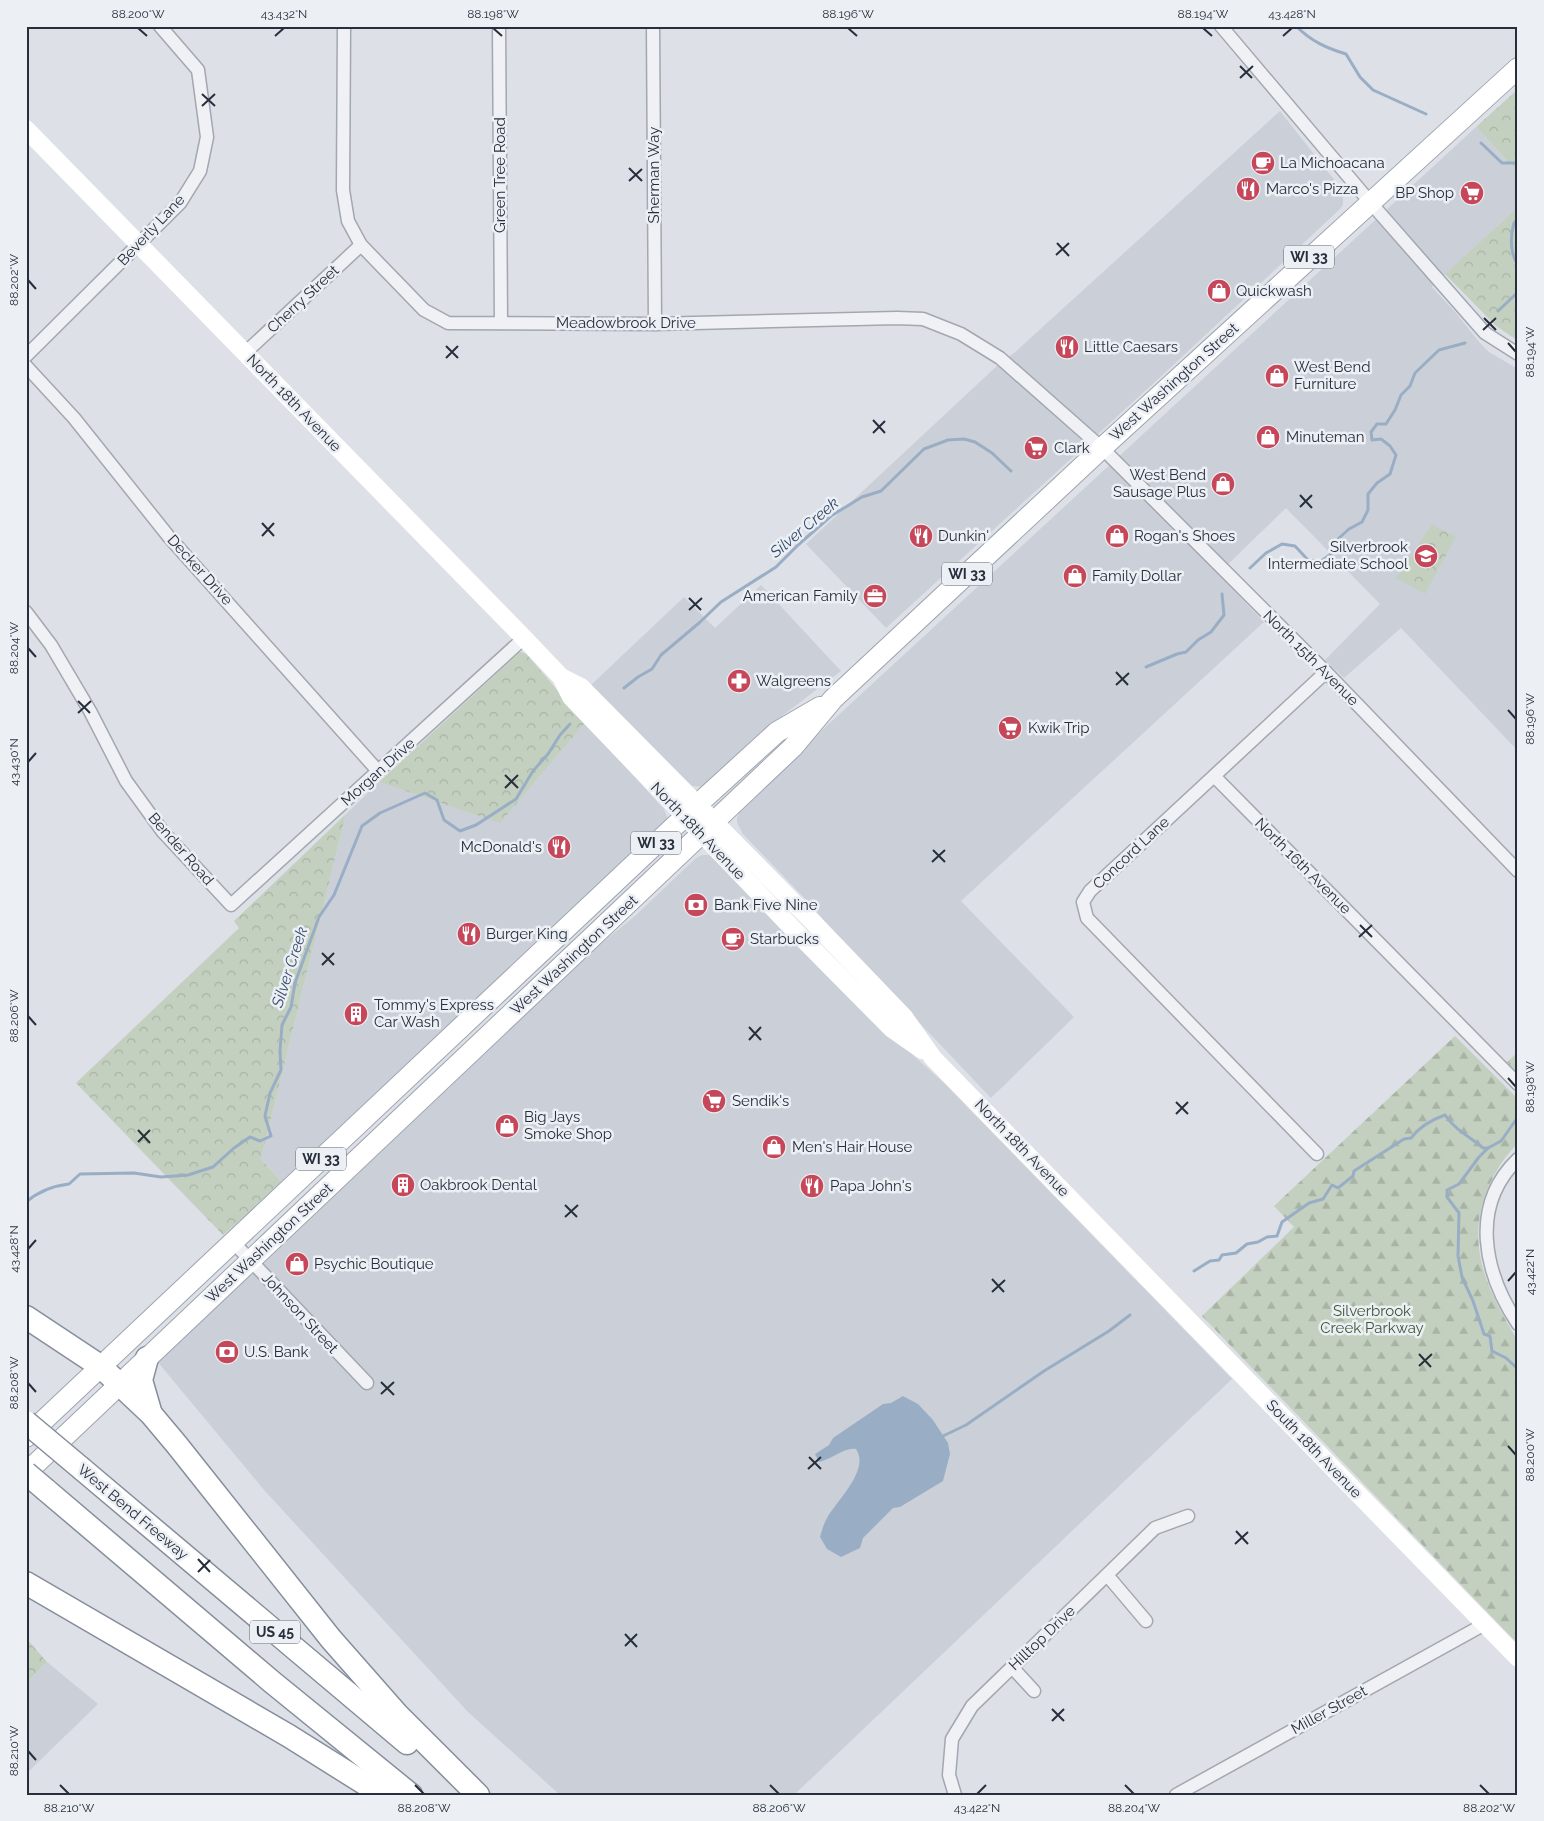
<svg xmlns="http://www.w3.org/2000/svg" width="1544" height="1821" font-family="Raleway,sans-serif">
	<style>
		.built { fill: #cbd0d8 }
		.forest { fill: url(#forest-firs) }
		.park { fill: url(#park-crowns) }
		.water { fill: #99aec5 }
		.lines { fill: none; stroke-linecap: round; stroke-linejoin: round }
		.stream { stroke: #99aec5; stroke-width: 3 }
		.street-casing { stroke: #a3a7b0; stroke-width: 15 }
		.primary-casing { stroke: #9da5b1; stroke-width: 22 }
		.highway-casing { stroke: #858e9c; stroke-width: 25 }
		.street { stroke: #eff1f5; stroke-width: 12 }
		.secondary { stroke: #fff; stroke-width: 18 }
		.primary { stroke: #fff; stroke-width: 20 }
		.highway { stroke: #fff; stroke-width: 22 }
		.highway-bridge-casing { stroke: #858e9c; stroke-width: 25; stroke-linecap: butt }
		.highway-bridge { stroke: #fff; stroke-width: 22 }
		.ticks { fill: none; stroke: #272f3c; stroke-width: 2 }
		.labels { text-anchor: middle; stroke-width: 5; stroke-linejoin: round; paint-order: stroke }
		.shield { fill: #eceff4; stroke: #626973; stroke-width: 1 }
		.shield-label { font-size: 14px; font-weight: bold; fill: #272f3c }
		.poi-label { font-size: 15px; fill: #272f3c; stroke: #eceff4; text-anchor: start }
		.street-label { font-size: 15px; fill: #272f3c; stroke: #eceff4 }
		.park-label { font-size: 15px; fill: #3b5735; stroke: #eceff4 }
		.water-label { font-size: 16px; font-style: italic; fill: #344d6d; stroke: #eceff4 }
		.neatline { fill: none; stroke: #272f3c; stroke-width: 2 }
		.ticks-label { font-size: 12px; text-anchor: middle; fill: #272f3c }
	</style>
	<defs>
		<pattern id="forest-firs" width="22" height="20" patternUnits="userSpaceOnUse" patternTransform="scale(1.25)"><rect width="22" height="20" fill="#c3d0bf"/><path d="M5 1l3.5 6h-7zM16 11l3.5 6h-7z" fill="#a8b3a5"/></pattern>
		<pattern id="park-crowns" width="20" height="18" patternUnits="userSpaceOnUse" patternTransform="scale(1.25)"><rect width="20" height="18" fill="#c3d0bf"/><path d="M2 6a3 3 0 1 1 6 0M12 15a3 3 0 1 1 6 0" fill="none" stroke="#a8b3a5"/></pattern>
	</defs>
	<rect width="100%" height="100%" fill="#dde0e6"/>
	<g class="built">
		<path d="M1280 111 1340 187 1343 193V205L1340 209 1169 369 886 628 806 544 999 364 1014 353Z"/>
		<path d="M1476 127 1518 172V207L1432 287 1456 313 1480 343 1489 352 1518 369V751L1401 628 1344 678 1325 660 1380 604 1286 508 1218 574 1264 622 961 901 1074 1017 991 1098 833 932 811 905 743 834 737 823V818L739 813 819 733Z"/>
		<path d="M761 585 841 671 778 719 718 775 703 787 692 786 591 685 684 597 715 628Z"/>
		<path d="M585 723 664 809 667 817 665 824 282 1183 261 1159 346 814 379 782 500 822Z"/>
		<path d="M702 855H709L716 861 856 1003 946 1085 1232 1379 794 1795H560L468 1712 265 1491 156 1360 593 950 635 916 696 858Z"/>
		<path d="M47 1662 98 1704 26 1774V1683Z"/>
	</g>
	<path class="forest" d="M1455 1036 1518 1099V1143C1505 1156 1495 1171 1488 1188 1464 1246 1488 1291 1518 1341V1644L1202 1316 1294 1227 1274 1206Z"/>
	<g class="park">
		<path d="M1518 89V172L1476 127Z"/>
		<path d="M1518 207V341L1495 325 1445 274Z"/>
		<path d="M1432 524 1456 537 1425 594 1396 578Z"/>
		<path d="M520 652 525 653 530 658 585 723 500 823 379 782Z"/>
		<path d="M346 814 261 1159 282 1183 223 1235 76 1083 239 928 234 921Z"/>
		<path d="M1518 1052V1076L1505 1064Z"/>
		<path d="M26 1638 47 1662 26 1683Z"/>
	</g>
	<path class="water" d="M903 1396 918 1404 933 1420 948 1443 950 1454 943 1481 900 1507 893 1508 863 1538 860 1548 841 1557 827 1549 820 1537C822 1530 824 1523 827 1518 838 1499 870 1470 856 1449 844 1447 831 1460 819 1462L815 1454 829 1445 833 1438 883 1404 891 1403Z"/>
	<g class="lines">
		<g class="stream">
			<path d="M1296 26C1311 41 1326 48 1346 54L1360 77 1373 90 1426 114"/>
			<path d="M1481 143 1502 163H1518"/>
			<path d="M1518 220 1514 223C1510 236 1510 254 1518 265"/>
			<path d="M1498 311 1516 294 1518 289"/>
			<path d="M1250 568 1266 553 1282 544 1295 546 1308 560 1320 562 1335 551 1339 538 1349 529 1362 522 1368 510V494L1377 483 1390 474 1396 455 1390 446 1381 439 1372 440 1371 432 1377 424H1386L1395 410 1401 395 1410 386 1415 373 1439 350 1465 343"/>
			<path d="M1146 667 1177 654 1186 652 1198 640 1211 632 1224 615 1222 594"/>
			<path d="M624 688 638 677 652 669 661 655 699 623 721 602 776 567 798 545 831 516 862 497 881 491 924 449 948 440 964 439 975 442 992 453 1011 471"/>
			<path d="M1518 1117 1501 1141 1488 1148 1479 1157 1459 1184 1447 1190V1197L1459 1213 1458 1256 1462 1277 1473 1301 1484 1334 1490 1336 1492 1351 1506 1358 1518 1369"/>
			<path d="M26 1202C39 1191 52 1186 69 1184L80 1174 134 1173 161 1177 188 1175 213 1167 234 1148 250 1137 260 1141 271 1136 265 1116 270 1093 281 1070 280 1051 282 1025 291 1007 295 983 319 917 334 895 362 826 380 813 425 793 437 800 444 820 460 831 476 825 516 799 533 771 548 754 560 735 570 724"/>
			<path d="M1194 1271 1210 1261 1219 1260 1222 1255 1236 1253 1247 1244 1258 1242 1267 1237 1277 1236 1282 1222 1309 1203 1323 1199 1332 1185 1338 1188 1353 1176 1354 1171 1404 1139 1411 1138C1420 1126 1431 1120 1445 1115 1456 1131 1469 1136 1483 1148H1488"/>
			<path d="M1518 1425V1433"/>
			<path d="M943 1436 966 1425 1044 1371 1109 1331 1130 1315"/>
		</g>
		<g class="street-casing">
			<g id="street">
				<path d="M344 26 343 190 348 221 361 245 424 310 448 323 655 324 897 318 923 319 961 334 1000 358 1102 448 1326 672 1518 871"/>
				<path d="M499 26 501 323"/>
				<path d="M653 26 655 324"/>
				<path d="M1221 26 1370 202 1485 333 1518 354"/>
				<path d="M245 353 361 245"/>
				<path d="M26 356 180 203 200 171 207 137 198 70 160 26"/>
				<path d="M26 366 74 418 169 537 378 771"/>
				<path d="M26 612 51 645 90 711 126 781 163 832 231 905 524 638"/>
				<path d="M1214 776 1518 1084"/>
				<path d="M1317 1154 1087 918 1083 902 1090 891 1326 672"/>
				<path d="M1518 1159C1469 1206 1484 1273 1518 1324"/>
				<path d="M233 1242 367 1383"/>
				<path d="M1107 1575 1146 1621"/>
				<path d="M1012 1667 1034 1691"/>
				<path d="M955 1795 949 1775 952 1739 972 1706 1155 1528 1188 1516"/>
				<path d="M1176 1795 1483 1625"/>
			</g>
		</g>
		<g class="primary-casing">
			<g id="primary">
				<path d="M26 1437 697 805 777 732 820 707"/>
				<path d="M26 1473 793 747 833 699 1102 448 1518 68"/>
			</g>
		</g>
		<g class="highway-casing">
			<g id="highway">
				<path d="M26 1317 100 1366 151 1414 177 1445 331 1639 397 1714 478 1795"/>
				<path d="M147 1358 141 1380 150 1411"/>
				<path d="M82 1469 407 1743"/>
				<path d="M46 1490 272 1682 411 1795"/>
				<path d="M26 1583 289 1736 383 1795"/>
			</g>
		</g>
		<use href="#street" class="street"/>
		<g class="secondary">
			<path d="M26 129 524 638 561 677 571 697 797 933 892 1029 922 1050"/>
			<path d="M561 677 581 687 810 919 904 1017 933 1058 1518 1658"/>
		</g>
		<use href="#primary" class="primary"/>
		<use href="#highway" class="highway"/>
		<g class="highway-bridge-casing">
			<g id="highway-bridge">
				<path d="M26 1422 82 1469"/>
				<path d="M26 1473 46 1490"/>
			</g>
		</g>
		<use href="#highway-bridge" class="highway-bridge"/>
	</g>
	<path class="ticks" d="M138 28 147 36M493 28 502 36M848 28 857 36M1203 28 1212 36M275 36 284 28M1283 36 1292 28M1240 66 1252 78M1240 78 1253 66M202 94 215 106M202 106 215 94M629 168 642 181M629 181 642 169M1057 243 1069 256M1056 255 1069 243M28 280 36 289M1484 318 1496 330M1483 330 1496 318M1508 343 1516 352M446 346 458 358M446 358 458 346M873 420 885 433M873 433 885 421M1300 495 1312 508M1300 507 1312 495M262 523 274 536M262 536 274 523M689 598 701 610M689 610 702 598M28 648 36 657M1116 672 1128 685M1116 685 1129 673M78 701 90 713M1508 710 1516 719M78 713 91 701M28 762 36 753M505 775 518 788M505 788 518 775M933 850 945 862M932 862 945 850M1360 925 1372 937M1359 937 1372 925M322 953 334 965M322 965 334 953M28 1016 36 1025M749 1027 761 1040M749 1040 761 1027M1508 1078 1516 1087M1176 1102 1188 1114M1176 1114 1188 1102M138 1130 150 1143M138 1142 150 1130M565 1205 577 1217M565 1217 578 1205M28 1249 36 1240M992 1279 1004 1292M1508 1281 1516 1272M992 1292 1005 1280M1419 1354 1431 1367M1419 1366 1432 1354M381 1382 394 1395M28 1383 36 1392M381 1394 394 1382M1508 1446 1516 1455M809 1457 821 1469M808 1469 821 1457M1236 1531 1248 1544M1235 1544 1248 1532M198 1559 210 1572M198 1572 210 1560M625 1634 637 1647M625 1646 637 1634M1052 1709 1064 1721M1052 1721 1064 1709M28 1751 36 1760M60 1785 69 1794M415 1785 424 1794M770 1785 779 1794M1125 1785 1134 1794M1480 1785 1489 1794M977 1794 986 1785"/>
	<defs>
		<g id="cafe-disc" transform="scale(1.25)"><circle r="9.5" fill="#c64759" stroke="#eceff4"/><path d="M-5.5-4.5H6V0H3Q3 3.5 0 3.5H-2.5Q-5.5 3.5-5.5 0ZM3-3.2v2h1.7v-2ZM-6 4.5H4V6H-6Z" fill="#fff"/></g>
		<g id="restaurant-disc" transform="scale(1.25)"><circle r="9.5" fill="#c64759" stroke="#eceff4"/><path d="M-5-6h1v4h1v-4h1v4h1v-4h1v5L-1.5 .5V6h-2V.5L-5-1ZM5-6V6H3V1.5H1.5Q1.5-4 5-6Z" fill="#fff"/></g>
		<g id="supermarket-disc" transform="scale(1.25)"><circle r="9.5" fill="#c64759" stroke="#eceff4"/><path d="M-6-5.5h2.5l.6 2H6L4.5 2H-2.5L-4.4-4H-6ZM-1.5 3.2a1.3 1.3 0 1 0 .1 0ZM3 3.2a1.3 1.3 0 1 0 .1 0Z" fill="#fff"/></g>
		<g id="shop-disc" transform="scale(1.25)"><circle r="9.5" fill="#c64759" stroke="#eceff4"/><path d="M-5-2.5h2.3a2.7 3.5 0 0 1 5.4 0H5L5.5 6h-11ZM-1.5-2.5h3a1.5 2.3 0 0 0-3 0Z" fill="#fff"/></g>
		<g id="school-disc" transform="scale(1.25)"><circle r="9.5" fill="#c64759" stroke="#eceff4"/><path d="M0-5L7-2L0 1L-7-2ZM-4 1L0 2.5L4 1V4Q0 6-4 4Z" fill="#fff"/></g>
		<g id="office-disc" transform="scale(1.25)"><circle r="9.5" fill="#c64759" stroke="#eceff4"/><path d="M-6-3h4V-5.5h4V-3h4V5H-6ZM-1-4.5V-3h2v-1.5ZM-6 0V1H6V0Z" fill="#fff"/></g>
		<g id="pharmacy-disc" transform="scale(1.25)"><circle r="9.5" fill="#c64759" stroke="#eceff4"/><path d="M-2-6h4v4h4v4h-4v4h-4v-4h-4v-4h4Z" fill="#fff"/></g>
		<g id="bank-disc" transform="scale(1.25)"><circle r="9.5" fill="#c64759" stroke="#eceff4"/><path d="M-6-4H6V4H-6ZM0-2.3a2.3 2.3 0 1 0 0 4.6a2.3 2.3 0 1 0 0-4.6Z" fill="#fff"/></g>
		<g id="building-disc" transform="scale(1.25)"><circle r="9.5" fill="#c64759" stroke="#eceff4"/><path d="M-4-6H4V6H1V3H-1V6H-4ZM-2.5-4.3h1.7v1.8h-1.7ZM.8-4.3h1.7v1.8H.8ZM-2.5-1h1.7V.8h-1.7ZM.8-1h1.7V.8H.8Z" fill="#fff"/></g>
	</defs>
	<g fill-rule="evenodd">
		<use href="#cafe-disc" x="1263" y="163"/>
		<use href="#restaurant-disc" x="1248" y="189"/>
		<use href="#supermarket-disc" x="1472" y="193"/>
		<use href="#shop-disc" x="1219" y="291"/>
		<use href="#restaurant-disc" x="1067" y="347"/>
		<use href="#shop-disc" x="1277" y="376"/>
		<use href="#shop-disc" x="1268" y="437"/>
		<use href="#supermarket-disc" x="1036" y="448"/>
		<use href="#shop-disc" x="1223" y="484"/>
		<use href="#restaurant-disc" x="921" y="536"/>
		<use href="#shop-disc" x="1117" y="536"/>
		<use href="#school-disc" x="1426" y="556"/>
		<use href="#shop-disc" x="1075" y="576"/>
		<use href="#office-disc" x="875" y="596"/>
		<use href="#pharmacy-disc" x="739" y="681"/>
		<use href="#supermarket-disc" x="1010" y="728"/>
		<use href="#restaurant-disc" x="559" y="847"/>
		<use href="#bank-disc" x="696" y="905"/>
		<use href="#restaurant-disc" x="469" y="934"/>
		<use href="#cafe-disc" x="733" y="939"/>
		<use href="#building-disc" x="356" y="1014"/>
		<use href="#supermarket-disc" x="714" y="1101"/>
		<use href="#shop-disc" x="507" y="1126"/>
		<use href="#shop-disc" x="774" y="1147"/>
		<use href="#building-disc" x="403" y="1185"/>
		<use href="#restaurant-disc" x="812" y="1186"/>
		<use href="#shop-disc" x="297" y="1264"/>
		<use href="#bank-disc" x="227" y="1352"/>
	</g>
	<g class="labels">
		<g class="shield">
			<rect x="1284" y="245.5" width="50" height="23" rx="4"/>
			<rect x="942" y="562.5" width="50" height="23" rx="4"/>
			<rect x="631" y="831.5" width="50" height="23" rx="4"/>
			<rect x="296" y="1147.5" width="50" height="23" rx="4"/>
			<rect x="250" y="1620.5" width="50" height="23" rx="4"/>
		</g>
		<g class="shield-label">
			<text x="1309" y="262">WI 33</text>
			<text x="967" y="579">WI 33</text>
			<text x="656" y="848">WI 33</text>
			<text x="321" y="1164">WI 33</text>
			<text x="275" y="1637">US 45</text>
		</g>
		<g class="poi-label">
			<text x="1280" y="168">La Michoacana</text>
			<text x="1266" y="194">Marco's Pizza</text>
			<text x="1454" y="198" text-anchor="end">BP Shop</text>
			<text x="1236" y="296">Quickwash</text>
			<text x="1084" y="352">Little Caesars</text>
			<text x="1294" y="372">West Bend<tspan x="1294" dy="17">Furniture</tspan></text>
			<text x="1286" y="442">Minuteman</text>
			<text x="1054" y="453">Clark</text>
			<text x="1206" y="480" text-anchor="end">West Bend<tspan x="1206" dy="17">Sausage Plus</tspan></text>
			<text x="938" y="541">Dunkin'</text>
			<text x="1134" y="541">Rogan's Shoes</text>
			<text x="1408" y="552" text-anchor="end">Silverbrook<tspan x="1408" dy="17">Intermediate School</tspan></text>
			<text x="1092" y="581">Family Dollar</text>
			<text x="858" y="601" text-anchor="end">American Family</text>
			<text x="756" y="686">Walgreens</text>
			<text x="1028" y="733">Kwik Trip</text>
			<text x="542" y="852" text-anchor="end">McDonald's</text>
			<text x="714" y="910">Bank Five Nine</text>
			<text x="486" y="939">Burger King</text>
			<text x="750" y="944">Starbucks</text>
			<text x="374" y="1010">Tommy's Express<tspan x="374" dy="17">Car Wash</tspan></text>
			<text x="732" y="1106">Sendik's</text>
			<text x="524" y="1122">Big Jays<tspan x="524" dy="17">Smoke Shop</tspan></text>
			<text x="792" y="1152">Men's Hair House</text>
			<text x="420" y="1190">Oakbrook Dental</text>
			<text x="830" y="1191">Papa John's</text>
			<text x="314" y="1269">Psychic Boutique</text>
			<text x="244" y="1357">U.S. Bank</text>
		</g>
		<g class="street-label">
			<text transform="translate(500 175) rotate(-90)" y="5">Green Tree Road</text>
			<text transform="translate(654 175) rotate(-90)" y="5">Sherman Way</text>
			<text transform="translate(151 230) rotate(-47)" y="5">Beverly Lane</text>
			<text transform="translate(303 299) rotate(-43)" y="5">Cherry Street</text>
			<text x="626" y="328">Meadowbrook Drive</text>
			<text transform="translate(1174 382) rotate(-42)" y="5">West Washington Street</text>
			<text transform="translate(294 403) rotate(46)" y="5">North 18th Avenue</text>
			<text transform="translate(200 570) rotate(48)" y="5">Decker Drive</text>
			<text transform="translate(1311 658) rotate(45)" y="5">North 15th Avenue</text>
			<text transform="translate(378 772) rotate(-42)" y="5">Morgan Drive</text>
			<text transform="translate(698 831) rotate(46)" y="5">North 18th Avenue</text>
			<text transform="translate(181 849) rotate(49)" y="5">Bender Road</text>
			<text transform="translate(1131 853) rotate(-43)" y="5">Concord Lane</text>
			<text transform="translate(1303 866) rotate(45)" y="5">North 16th Avenue</text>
			<text transform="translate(574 955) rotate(-43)" y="5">West Washington Street</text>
			<text transform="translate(1022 1148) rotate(46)" y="5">North 18th Avenue</text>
			<text transform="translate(269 1243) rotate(-43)" y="5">West Washington Street</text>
			<text transform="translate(300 1313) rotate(47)" y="5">Johnson Street</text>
			<text transform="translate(1314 1449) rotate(46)" y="5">South 18th Avenue</text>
			<text transform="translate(133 1512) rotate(40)" y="5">West Bend Freeway</text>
			<text transform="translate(1042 1638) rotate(-44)" y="5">Hilltop Drive</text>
			<text transform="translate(1329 1710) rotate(-29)" y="5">Miller Street</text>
		</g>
		<g class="park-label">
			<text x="1372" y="1316">Silverbrook<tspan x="1372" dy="17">Creek Parkway</tspan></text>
		</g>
		<g class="water-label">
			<text transform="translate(804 527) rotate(-40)" y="6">Silver Creek</text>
			<text transform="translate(289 967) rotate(-72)" y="6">Silver Creek</text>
		</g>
	</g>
	<rect width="1544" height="1821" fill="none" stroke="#eceff4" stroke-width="55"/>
	<rect x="28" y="28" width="1488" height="1766" class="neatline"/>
	<g class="ticks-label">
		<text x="138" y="18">88.200°W</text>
		<text x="284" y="18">43.432°N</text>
		<text x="493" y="18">88.198°W</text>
		<text x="848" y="18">88.196°W</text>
		<text x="1203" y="18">88.194°W</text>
		<text x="1292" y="18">43.428°N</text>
		<text transform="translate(14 280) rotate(-90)" y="4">88.202°W</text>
		<text transform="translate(1530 352) rotate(-90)" y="4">88.194°W</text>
		<text transform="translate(14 648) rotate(-90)" y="4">88.204°W</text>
		<text transform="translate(1530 719) rotate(-90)" y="4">88.196°W</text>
		<text transform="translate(14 762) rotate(-90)" y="4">43.430°N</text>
		<text transform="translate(14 1016) rotate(-90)" y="4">88.206°W</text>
		<text transform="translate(1530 1087) rotate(-90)" y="4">88.198°W</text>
		<text transform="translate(14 1249) rotate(-90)" y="4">43.428°N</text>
		<text transform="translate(1530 1272) rotate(-90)" y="4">43.422°N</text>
		<text transform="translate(14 1383) rotate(-90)" y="4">88.208°W</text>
		<text transform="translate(1530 1455) rotate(-90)" y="4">88.200°W</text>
		<text transform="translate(14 1751) rotate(-90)" y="4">88.210°W</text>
		<text x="69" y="1812">88.210°W</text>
		<text x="424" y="1812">88.208°W</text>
		<text x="779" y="1812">88.206°W</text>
		<text x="977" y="1812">43.422°N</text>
		<text x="1134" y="1812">88.204°W</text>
		<text x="1489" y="1812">88.202°W</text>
	</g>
</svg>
